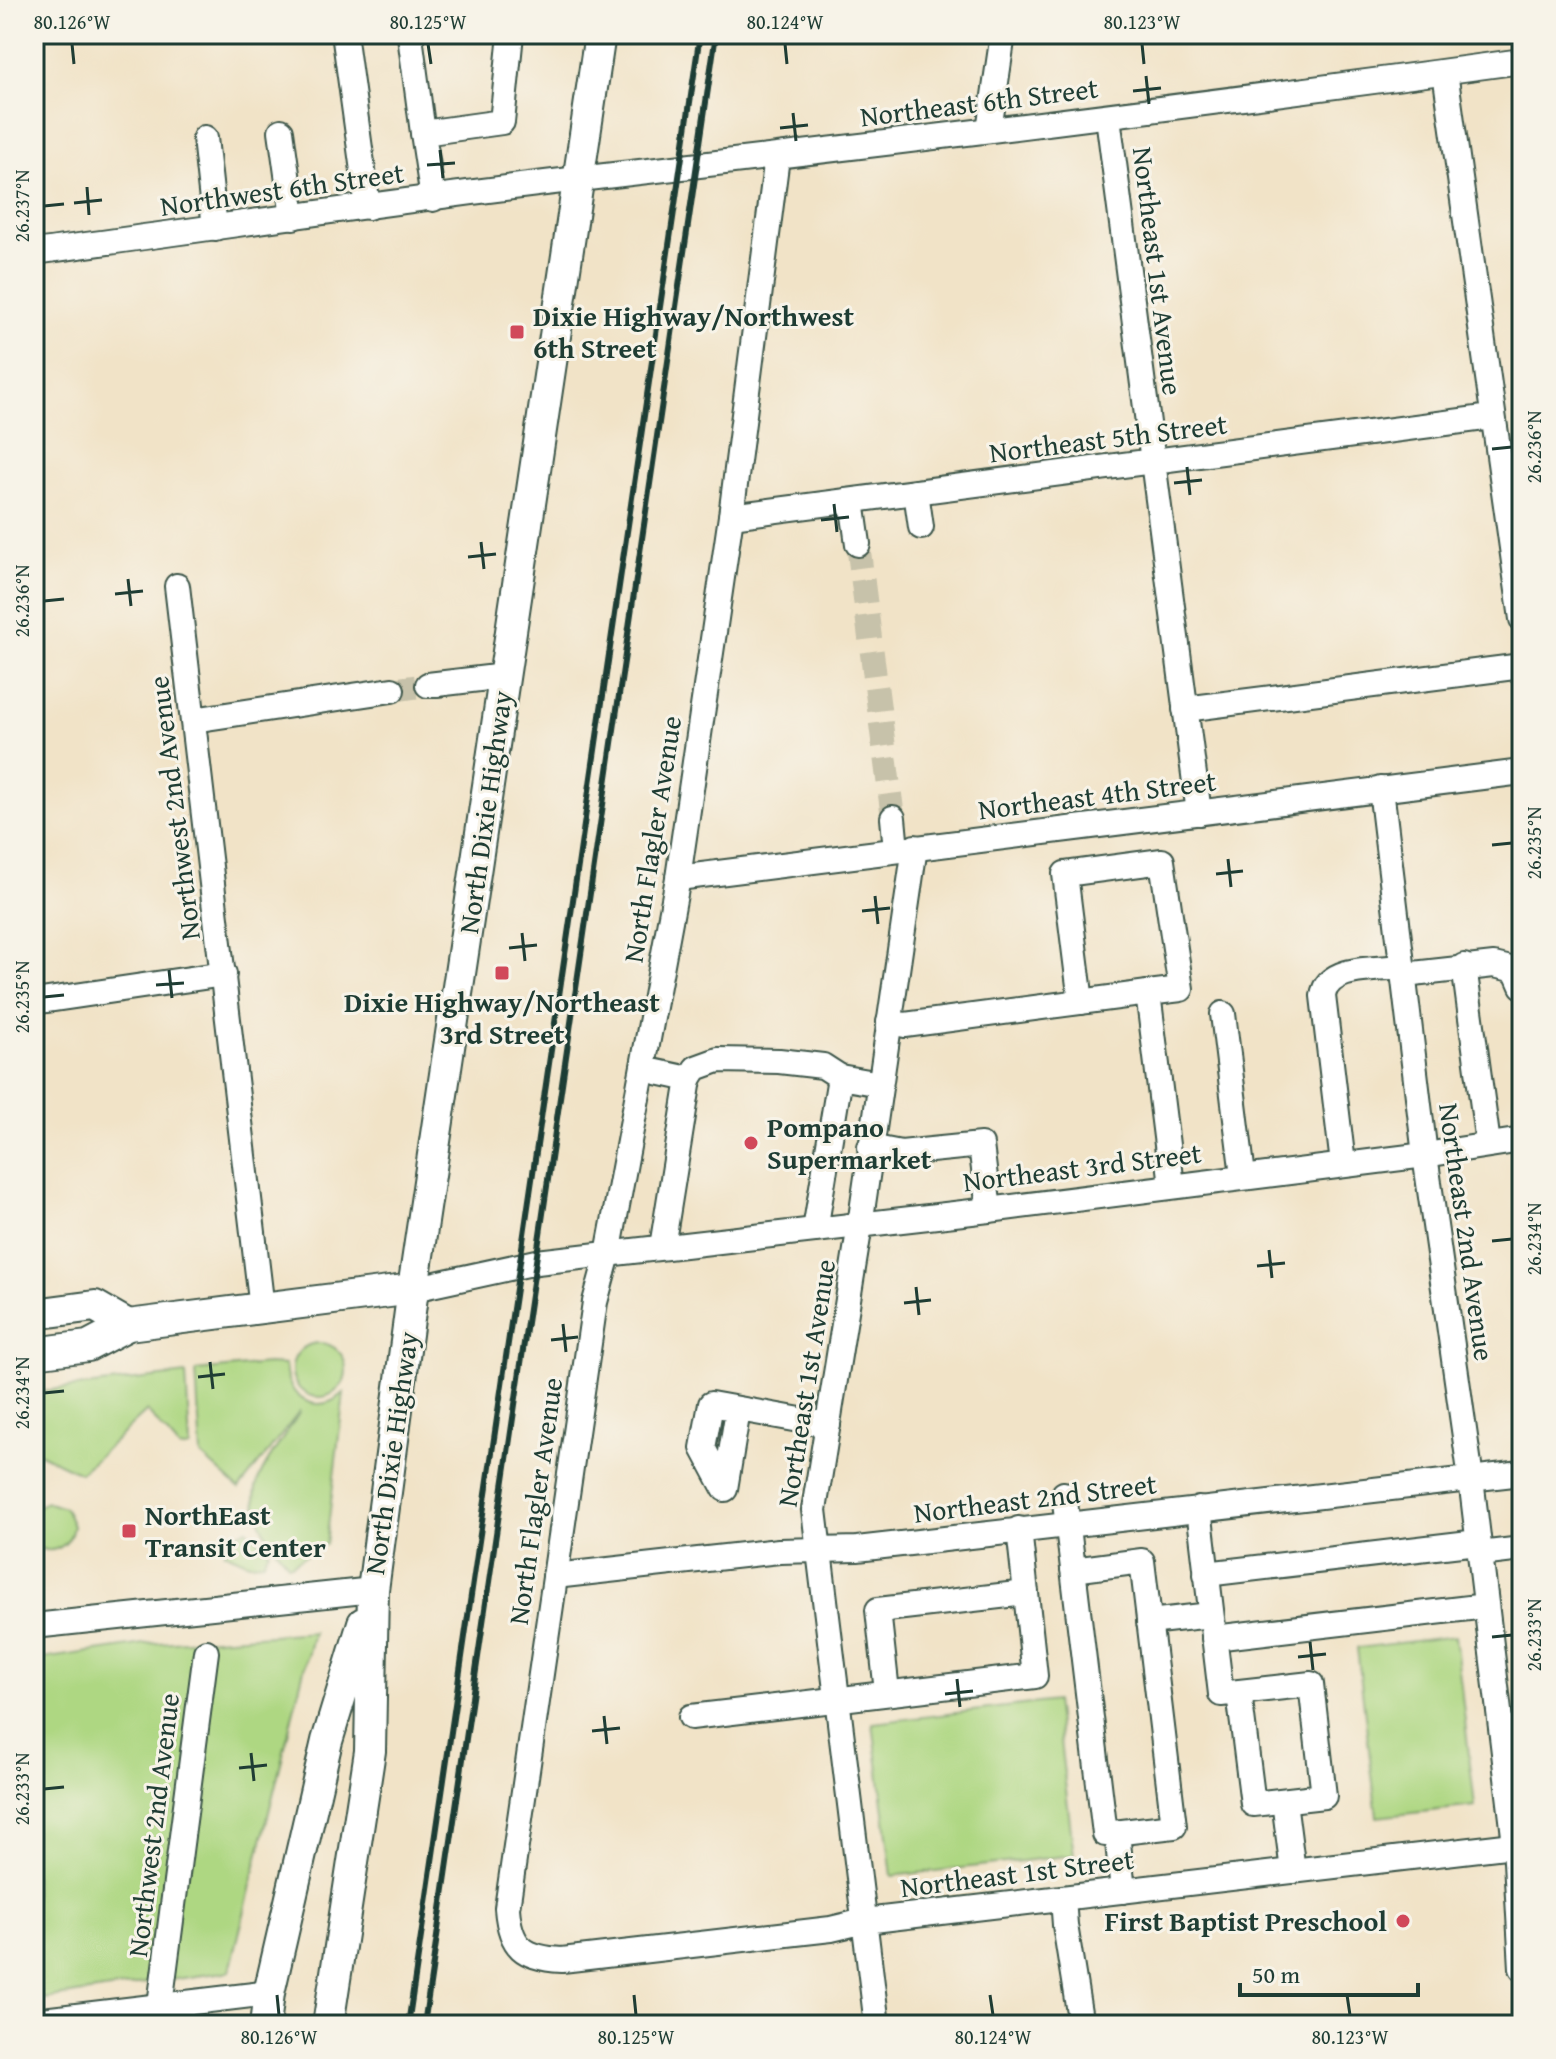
<svg xmlns="http://www.w3.org/2000/svg" width="1556" height="2059" font-family="'Gentium Book Plus',serif">
	<style>
		.green { fill: #aed782; stroke: #668a5b; stroke-width: 2 }
		.lines { fill: none; stroke-linecap: round; stroke-linejoin: round }
		.minor-tunnel { stroke: #c7c2aa; stroke-width: 24; stroke-dasharray: 24 12; stroke-linecap: butt }
		.minor-casing { stroke: #3e564a; stroke-width: 28 }
		.major-casing { stroke: #3e564a; stroke-width: 34 }
		.minor { stroke: #fff; stroke-width: 24 }
		.major { stroke: #fff; stroke-width: 30 }
		.rail { stroke: #1f3d34; stroke-width: 6 }
		.ticks { fill: none; stroke: #1f3d34; stroke-width: 3 }
		.poi-dot { fill: #d1495b; stroke: #f7f3e8; stroke-width: 3 }
		.labels { text-anchor: middle; stroke-width: 6; stroke-linejoin: round; paint-order: stroke }
		.street-label { font-size: 28px; fill: #1f3d34; stroke: #f7f3e8 }
		.poi-label { font-size: 28px; font-weight: bold; fill: #1f3d34; stroke: #f7f3e8; text-anchor: start }
		.neatline { fill: none; stroke: #1f3d34; stroke-width: 3 }
		.ticks-label { font-size: 20px; text-anchor: middle; fill: #1f3d34 }
	</style>
	<rect width="100%" height="100%" fill="#f7f3e8"/>
	<filter id="ink" filterUnits="userSpaceOnUse"><feTurbulence type="fractalNoise" baseFrequency=".0125" numOctaves="2"/><feDisplacementMap in="SourceGraphic" scale="16" xChannelSelector="R" yChannelSelector="G"/><feConvolveMatrix kernelMatrix="1 2 1 2 8 2 1 2 1" color-interpolation-filters="sRGB"/></filter>
	<filter id="wash" filterUnits="userSpaceOnUse"><feTurbulence type="fractalNoise" baseFrequency=".006" numOctaves="4" result="noise"/><feDisplacementMap in="SourceGraphic" scale="32" xChannelSelector="R" yChannelSelector="G"/><feGaussianBlur stdDeviation="1.8" result="paint"/><feColorMatrix in="noise" values="0 0 0 0 0 0 0 0 0 0 0 0 0 0 0 0 0 1.4 0 .05"/><feComposite in="paint" operator="in"/></filter>
	<g filter="url(#wash)">
		<rect width="100%" height="100%" fill="#f1e3c7"/>
		<g class="green">
			<circle cx="319" cy="1370" r="27"/>
			<path d="M267 1364 285 1365C287 1399 317 1417 344 1393L326 1544 289 1565C270 1544 247 1510 258 1481 265 1460 289 1432 300 1411L239 1489 201 1455 196 1371Z"/>
			<path d="M186 1374 190 1447 180 1449 147 1411 80 1473 34 1451V1392Z"/>
			<path d="M46 1502 65 1508 73 1526C70 1547 53 1556 34 1546V1508Z"/>
			<path d="M247 1529 269 1551 263 1562 249 1563 224 1552 233 1537Z"/>
			<path d="M313 1632 230 1971 43 1999 34 1956V1660L144 1644Z"/>
			<path d="M1455 1636 1475 1806 1377 1817 1357 1648Z"/>
			<path d="M1055 1701 1074 1855 892 1876 873 1723Z"/>
		</g>
	</g>
	<g filter="url(#ink)">
		<g class="lines">
			<g class="minor-tunnel">
				<path d="M858 544 893 818"/>
				<path d="M392 690 428 685"/>
			</g>
			<g class="minor-casing">
				<g id="minor">
					<path d="M410 36 423 133"/>
					<path d="M345 40 368 207"/>
					<path d="M1445 72 1522 619"/>
					<path d="M1108 117 1199 813"/>
					<path d="M989 130 1003 34"/>
					<path d="M281 131 293 217"/>
					<path d="M205 138 215 228"/>
					<path d="M777 157 731 516 678 878 608 1254 595 1302 507 1908C510 1947 523 1958 562 1960L831 1929 865 1921 1522 1844"/>
					<path d="M433 199 423 133 502 122 511 34"/>
					<path d="M34 252C216 228 397 200 579 179 894 143 1208 104 1522 61"/>
					<path d="M916 492 921 527"/>
					<path d="M852 501 858 544"/>
					<path d="M731 516 1492 417"/>
					<path d="M177 586 262 1309"/>
					<path d="M428 685 505 676"/>
					<path d="M1185 709 1522 666"/>
					<path d="M193 720 392 690"/>
					<path d="M1381 789 1425 1155 1471 1479 1515 1844 1522 1968"/>
					<path d="M893 818 896 850"/>
					<path d="M678 878 1522 772"/>
					<path d="M1464 966 1488 1144"/>
					<path d="M1404 975 1494 965 1515 970 1522 986"/>
					<path d="M34 1002 224 974"/>
					<path d="M1081 1002 1065 874 1162 861 1181 989 1148 993"/>
					<path d="M1223 1014 1243 1176"/>
					<path d="M889 1022 905 1025 1148 993 1172 1185"/>
					<path d="M643 1069 689 1079 662 1247"/>
					<path d="M689 1079 696 1068 718 1060 779 1061 823 1066 840 1077"/>
					<path d="M870 1147 901 1153 981 1145 989 1210"/>
					<path d="M1343 1164 1323 996C1327 965 1378 970 1403 967"/>
					<path d="M815 1230 840 1077 880 1084"/>
					<path d="M413 1289 537 1262 989 1210 1425 1155 1522 1140"/>
					<path d="M738 1410 725 1489 703 1448 711 1404 828 1425"/>
					<path d="M1064 1494 1105 1834 1174 1826 1142 1561 1073 1570"/>
					<path d="M1199 1509 1221 1694 1311 1684 1324 1796 1253 1804 1239 1693"/>
					<path d="M1480 1554 1522 1549"/>
					<path d="M1206 1574 1478 1542"/>
					<path d="M555 1576 779 1551 857 1549 1522 1473"/>
					<path d="M1149 1622 1211 1615"/>
					<path d="M34 1626 373 1590"/>
					<path d="M1214 1638 1486 1606"/>
					<path d="M887 1692 878 1610 1026 1593"/>
					<path d="M691 1717 1035 1676 1019 1529"/>
					<path d="M1284 1801 1293 1871"/>
					<path d="M1117 1833 1123 1891"/>
					<path d="M1063 1898 1065 1925 1081 2025"/>
					<path d="M160 2005 206 1652"/>
					<path d="M34 2021 269 1993"/>
					<path d="M877 2025 814 1510 860 1225 915 847"/>
				</g>
			</g>
			<g class="major-casing">
				<g id="major">
					<path d="M34 1314 95 1306 128 1325"/>
					<path d="M34 1353 88 1346 128 1325 413 1289"/>
					<path d="M265 2025 269 1993 327 1741 363 1623"/>
					<path d="M328 2025 370 1751 373 1590 413 1289 600 34"/>
				</g>
			</g>
			<use href="#minor" class="minor"/>
			<use href="#major" class="major"/>
			<g class="rail">
				<path d="M408 2025 700 34"/>
				<path d="M424 2025 716 34"/>
			</g>
		</g>
	</g>
	<path class="ticks" d="M72 44 74 64M428 44 431 64M785 44 787 64M1142 44 1144 64M1146 76 1149 104M1133 91 1161 88M793 113 796 141M780 128 808 125M440 150 443 178M427 165 455 163M87 187 89 215M74 203 102 200M44 206 64 204M1492 449 1512 447M1187 467 1190 495M1174 483 1202 480M834 504 837 532M821 520 849 517M481 542 484 569M468 557 496 554M128 579 131 606M115 594 143 591M44 601 64 599M1492 845 1512 843M1228 859 1231 887M1216 874 1243 871M875 896 878 924M862 911 890 908M522 933 525 961M509 948 537 945M169 970 172 998M156 985 184 983M44 997 64 995M1492 1241 1512 1239M1269 1250 1272 1278M1257 1266 1285 1263M916 1287 919 1315M904 1303 931 1300M563 1324 566 1352M551 1340 578 1337M210 1362 213 1389M198 1377 225 1374M44 1393 64 1391M1492 1637 1512 1635M1310 1642 1313 1670M1298 1657 1326 1654M957 1679 960 1707M945 1694 973 1691M604 1716 607 1744M592 1731 620 1728M251 1753 254 1781M239 1768 267 1765M44 1789 64 1787M277 1995 279 2015M634 1995 636 2015M990 1995 993 2015M1347 1995 1350 2015"/>
	<g class="poi-dot">
		<rect x="509" y="324" width="16" height="16" rx="4"/>
		<rect x="494" y="965" width="16" height="16" rx="4"/>
		<circle cx="751" cy="1143" r="8"/>
		<rect x="121" y="1523" width="16" height="16" rx="4"/>
		<circle cx="1403" cy="1921" r="8"/>
	</g>
	<g class="labels">
		<g class="street-label">
			<text transform="translate(979 102) rotate(-7)" y="10">Northeast 6th Street</text>
			<text transform="translate(282 189) rotate(-8)" y="10">Northwest 6th Street</text>
			<text transform="translate(1158 271) rotate(83)" y="10">Northeast 1st Avenue</text>
			<text transform="translate(1108 438) rotate(-7)" y="10">Northeast 5th Street</text>
			<text transform="translate(1097 795) rotate(-7)" y="10">Northeast 4th Street</text>
			<text transform="translate(174 808) rotate(-97)" y="10">Northwest 2nd Avenue</text>
			<text transform="translate(485 812) rotate(-82)" y="10">North Dixie Highway</text>
			<text transform="translate(652 839) rotate(-81)" y="10">North Flagler Avenue</text>
			<text transform="translate(1082 1167) rotate(-7)" y="10">Northeast 3rd Street</text>
			<text transform="translate(1467 1232) rotate(82)" y="10">Northeast 2nd Avenue</text>
			<text transform="translate(806 1383) rotate(-81)" y="10">Northeast 1st Avenue</text>
			<text transform="translate(391 1453) rotate(-82)" y="10">North Dixie Highway</text>
			<text transform="translate(1035 1498) rotate(-7)" y="10">Northeast 2nd Street</text>
			<text transform="translate(535 1501) rotate(-82)" y="10">North Flagler Avenue</text>
			<text transform="translate(153 1825) rotate(-83)" y="10">Northwest 2nd Avenue</text>
			<text transform="translate(1017 1873) rotate(-7)" y="10">Northeast 1st Street</text>
		</g>
		<g class="poi-label">
			<text x="533" y="326">Dixie Highway/Northwest<tspan x="533" dy="32">6th Street</tspan></text>
			<text x="502" y="1012" text-anchor="middle">Dixie Highway/Northeast<tspan x="502" dy="32">3rd Street</tspan></text>
			<text x="767" y="1137">Pompano<tspan x="767" dy="32">Supermarket</tspan></text>
			<text x="145" y="1525">NorthEast<tspan x="145" dy="32">Transit Center</tspan></text>
			<text x="1387" y="1931" text-anchor="end">First Baptist Preschool</text>
		</g>
	</g>
	<rect width="1556" height="2059" fill="none" stroke="#f7f3e8" stroke-width="88"/>
	<path d="M1240 1983v12h178v-12" fill="none" stroke="#1f3d34" stroke-width="4"/>
	<text x="1252" y="1983" font-size="24" fill="#1f3d34" stroke="#f7f3e8" stroke-width="6" paint-order="stroke">50 m</text>
	<rect x="44" y="44" width="1468" height="1971" class="neatline"/>
	<g class="ticks-label">
		<text x="72" y="29">80.126°W</text>
		<text x="428" y="29">80.125°W</text>
		<text x="785" y="29">80.124°W</text>
		<text x="1142" y="29">80.123°W</text>
		<text transform="translate(22 206) rotate(-90)" y="7">26.237°N</text>
		<text transform="translate(1534 447) rotate(-90)" y="7">26.236°N</text>
		<text transform="translate(22 601) rotate(-90)" y="7">26.236°N</text>
		<text transform="translate(1534 843) rotate(-90)" y="7">26.235°N</text>
		<text transform="translate(22 997) rotate(-90)" y="7">26.235°N</text>
		<text transform="translate(1534 1239) rotate(-90)" y="7">26.234°N</text>
		<text transform="translate(22 1393) rotate(-90)" y="7">26.234°N</text>
		<text transform="translate(1534 1635) rotate(-90)" y="7">26.233°N</text>
		<text transform="translate(22 1789) rotate(-90)" y="7">26.233°N</text>
		<text x="279" y="2044">80.126°W</text>
		<text x="636" y="2044">80.125°W</text>
		<text x="993" y="2044">80.124°W</text>
		<text x="1350" y="2044">80.123°W</text>
	</g>
</svg>
